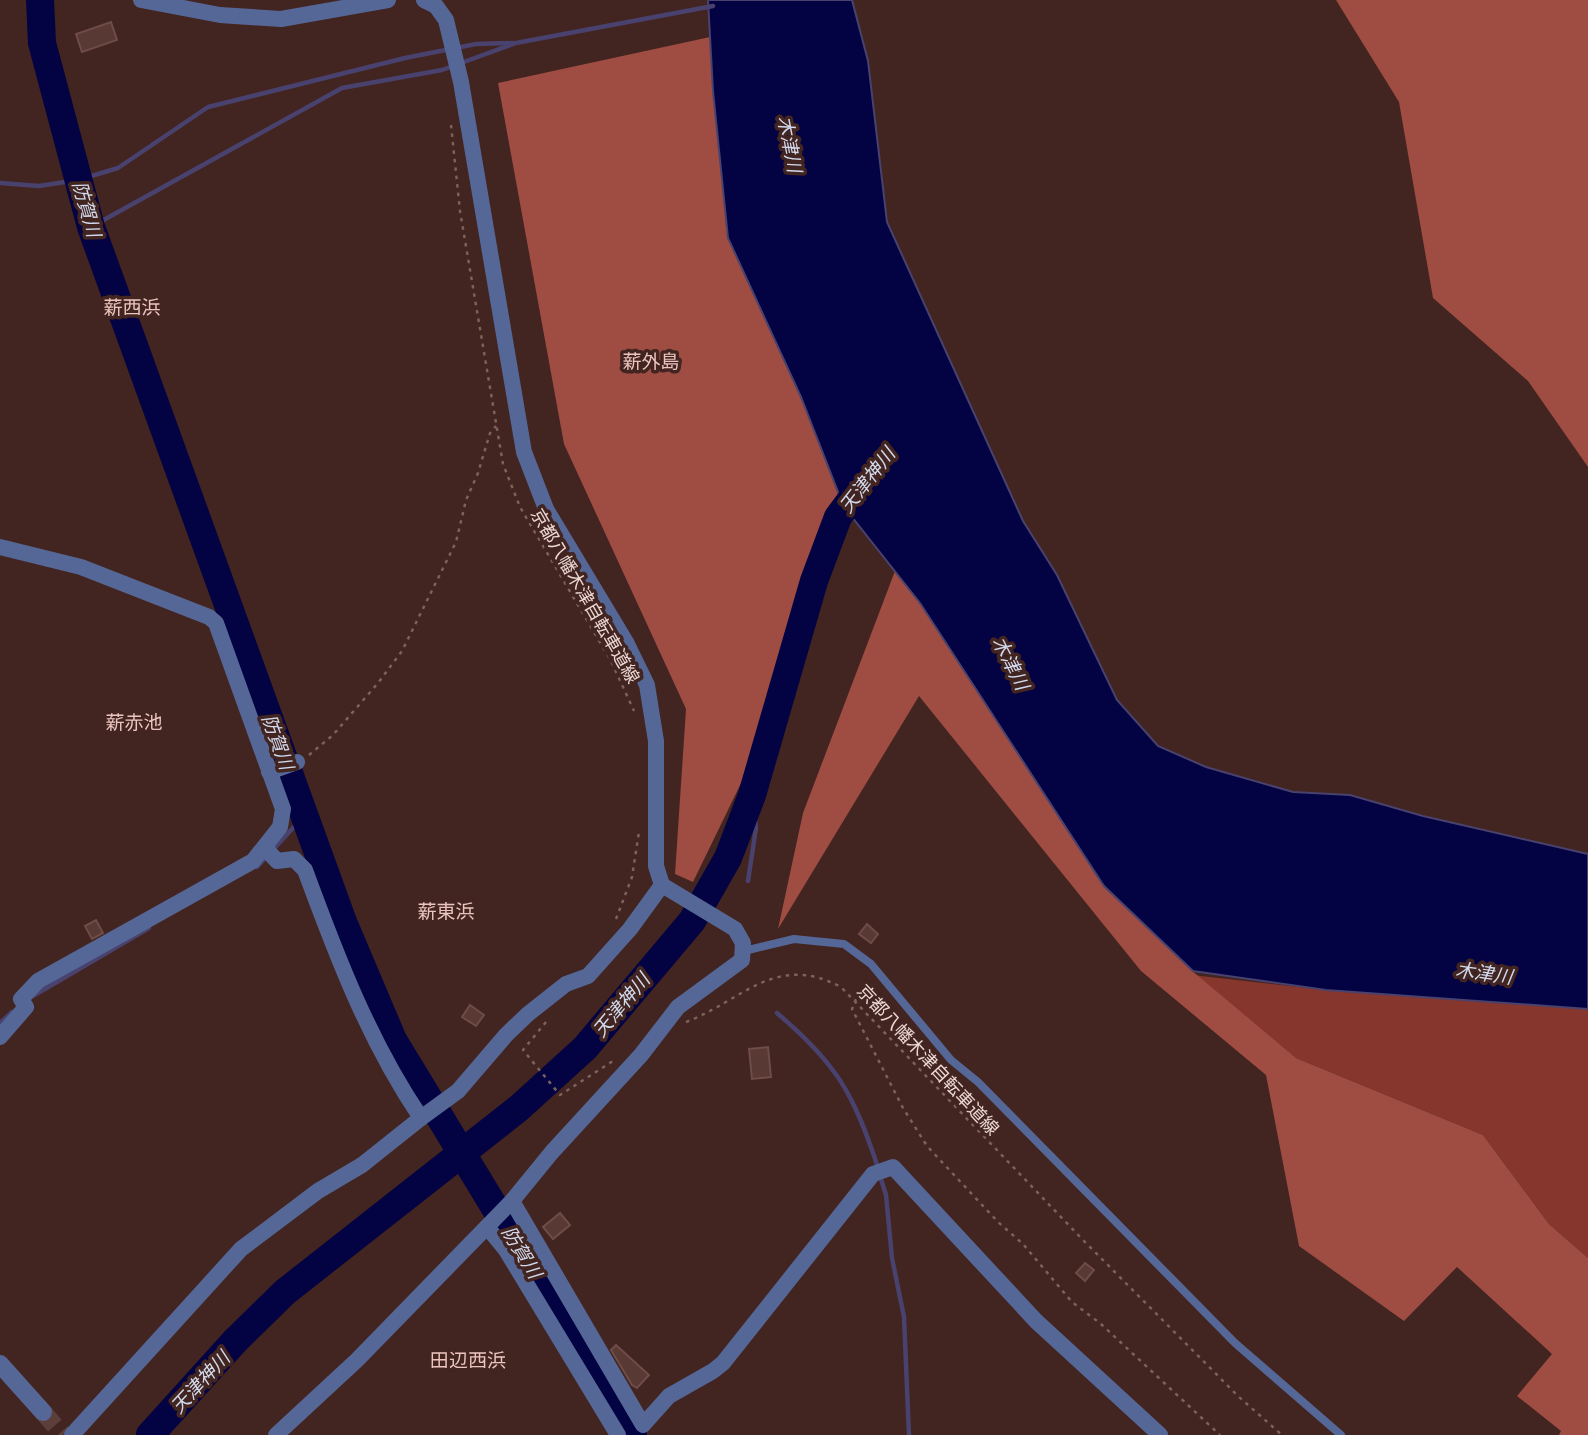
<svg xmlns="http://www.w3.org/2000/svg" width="1588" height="1435" font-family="Quicksand,'Noto Sans JP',sans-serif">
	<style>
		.green { fill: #86362d }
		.forest { fill: #9f4c42 }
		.water { fill: #030242; stroke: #49426e; stroke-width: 2 }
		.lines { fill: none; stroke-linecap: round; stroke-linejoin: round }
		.stream { stroke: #49426e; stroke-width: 4.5 }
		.river { stroke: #030242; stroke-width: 28 }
		.building { fill: #593934; stroke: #6e4c47; stroke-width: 2 }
		.tertiary-tunnel { stroke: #5c3f3b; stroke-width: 18; stroke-dasharray: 18 9; stroke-linecap: butt }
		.path { stroke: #7c615d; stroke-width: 2.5; stroke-dasharray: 3.5 5; stroke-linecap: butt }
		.service { stroke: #556796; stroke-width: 8 }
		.minor { stroke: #556796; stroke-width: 16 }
		.tertiary { stroke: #556796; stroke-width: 18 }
		.labels { text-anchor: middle; stroke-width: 7; stroke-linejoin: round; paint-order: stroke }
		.street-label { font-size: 18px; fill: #ecd8d4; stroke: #422420 }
		.water-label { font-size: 19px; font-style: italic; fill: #d1daed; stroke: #422420 }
		.neighbourhood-label { font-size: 19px; fill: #ecc4be; stroke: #422420 }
	</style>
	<rect width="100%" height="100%" fill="#422420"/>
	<path class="green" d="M1192 975 1326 990 1588 1009V1258L1549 1224 1483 1135 1296 1058Z"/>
	<g class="forest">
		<path d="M1336 0H1588V467L1528 381 1433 298 1399 102Z"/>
		<path d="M710 37 729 240 801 397 844 509 814 581 745 775 693 882 675 874 686 709 564 444 498 83Z"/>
		<path d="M895 571 920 603 1104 886 1191 970 1296 1058 1483 1135 1549 1224 1588 1258V1435H1559L1561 1431 1517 1396 1552 1354 1457 1267 1404 1321 1299 1246 1266 1075 1141 971 919 696 778 929 803 813Z"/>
	</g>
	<path class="water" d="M708 0H852L868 61 887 222 1023 521 1057 575 1117 700 1158 746 1206 767 1293 792 1350 795 1423 816 1588 854V1009L1326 990 1193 971 1104 886 920 603 844 507 801 397 728 238 713 91Z"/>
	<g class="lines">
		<g class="stream">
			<path d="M0 183 39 186 78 180 118 168 208 107 405 58 476 44 513 43"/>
			<path d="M91 227 342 88 442 70 516 43 713 6"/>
			<path d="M257 867 305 815"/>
			<path d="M748 881 756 828 752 795"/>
			<path d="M33 996 149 928"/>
			<path d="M777 1013C837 1064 854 1094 878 1168"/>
			<path d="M0 1023 12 1012"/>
			<path d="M880 1176 886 1195 892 1258 904 1317 909 1435"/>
		</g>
		<g class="river">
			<path d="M40 0 42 43 91 227 343 922 393 1040 633 1435"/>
			<path d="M150 1435 235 1341 285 1292 519 1108 585 1048 692 921 728 858 752 795 814 581 838 517 867 478"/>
		</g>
	</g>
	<g class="building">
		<path d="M111 22 117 40 82 52 76 34Z"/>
		<path d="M96 920 103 933 92 939 85 926Z"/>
		<path d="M867 924 878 934 871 943 859 934Z"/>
		<path d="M470 1005 484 1015 476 1026 462 1017Z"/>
		<path d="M768 1047 771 1077 752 1079 749 1049Z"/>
		<path d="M560 1213 570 1225 553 1239 543 1227Z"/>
		<path d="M1085 1263 1094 1270 1085 1281 1076 1273Z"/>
		<path d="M616 1345 649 1375 637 1388 632 1385 611 1350Z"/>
	</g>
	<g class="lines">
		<path class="tertiary-tunnel" d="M43 1412 63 1435"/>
		<g class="path">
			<path d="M451 125 460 211 503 464 520 507 611 661 634 711"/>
			<path d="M309 755 333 735 378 683 402 651 456 542 466 500 478 473 490 433 496 426"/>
			<path d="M616 919 632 877 639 832"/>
			<path d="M856 999 852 1009 903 1108 927 1146 998 1222 1023 1244 1072 1302 1101 1324 1220 1435"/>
			<path d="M546 1022 523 1050 560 1095 613 1061"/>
			<path d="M686 1022C742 1001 775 952 841 987L1082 1239 1239 1397 1282 1435"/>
		</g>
		<path class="service" d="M744 951 794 939 844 944 871 964 951 1060 978 1082 1235 1343 1341 1435"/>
		<g class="minor">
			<path d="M141 0 220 15 281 19 388 0"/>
			<path d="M0 547 81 567 209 617 216 623 283 809 280 827 253 861 38 981 21 999 26 1007 0 1037"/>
			<path d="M269 772 297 762"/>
			<path d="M421 1118 458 1091 506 1035 528 1014 566 984 588 976 630 929 662 885 656 866V741L647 685 626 642 546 509 524 452 461 82 446 20 436 6 424 0"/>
			<path d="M512 1201 643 1425 669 1396 713 1371 723 1363 873 1174 893 1167 1036 1321 1160 1435"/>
			<path d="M487 1227 506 1250 618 1435"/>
			<path d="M72 1435 241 1249 318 1191 362 1165 421 1118C369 1041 337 957 305 870L294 859 277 861 265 848"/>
			<path d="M276 1435 357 1360 512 1201 552 1152 641 1055 678 1007 742 960 743 943 735 929 662 885"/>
		</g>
		<path class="tertiary" d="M0 1364 43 1412"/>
	</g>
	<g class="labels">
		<g class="street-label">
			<text transform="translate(585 596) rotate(60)" y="6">京都八幡木津自転車道線</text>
			<text transform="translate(928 1060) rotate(47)" y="6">京都八幡木津自転車道線</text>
		</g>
		<g class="water-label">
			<text transform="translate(790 144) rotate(79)" y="7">木津川</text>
			<text transform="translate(87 209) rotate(74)" y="7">防賀川</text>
			<text transform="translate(867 480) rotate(-52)" y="7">天津神川</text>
			<text transform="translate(1011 663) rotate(63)" y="7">木津川</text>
			<text transform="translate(278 742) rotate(70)" y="7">防賀川</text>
			<text transform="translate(1484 973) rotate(8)" y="7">木津川</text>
			<text transform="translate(621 1005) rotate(-50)" y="7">天津神川</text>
			<text transform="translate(522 1252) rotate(59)" y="7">防賀川</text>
			<text transform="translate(200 1382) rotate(-47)" y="7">天津神川</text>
		</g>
		<g class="neighbourhood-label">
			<text x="132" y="314">薪西浜</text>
			<text x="651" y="368">薪外島</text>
			<text x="134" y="729">薪赤池</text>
			<text x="446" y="918">薪東浜</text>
			<text x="468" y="1367">田辺西浜</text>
		</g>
	</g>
</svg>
